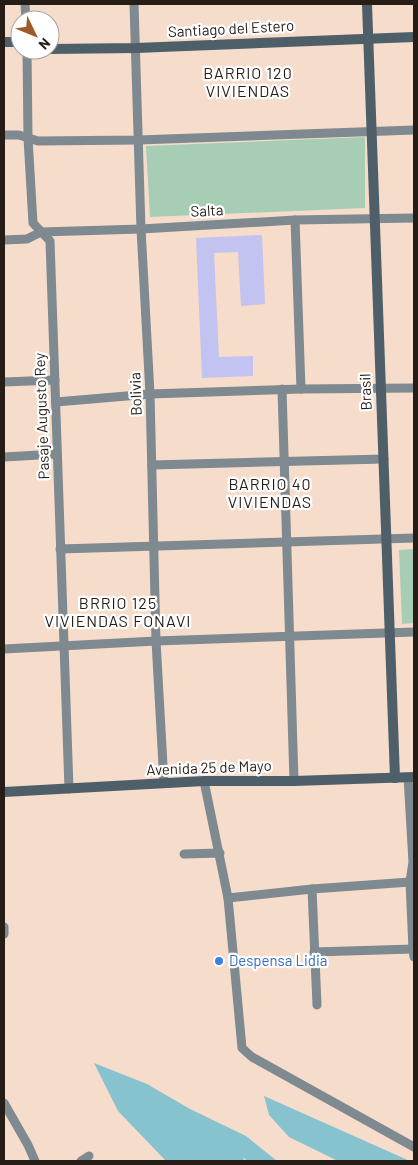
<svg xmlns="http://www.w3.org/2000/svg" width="418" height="1165" font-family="Barlow,sans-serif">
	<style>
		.green { fill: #a7ceb5 }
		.water { fill: #87c2cf }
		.building { fill: #c2c3f0 }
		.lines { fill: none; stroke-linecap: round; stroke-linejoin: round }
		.street { stroke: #7e8990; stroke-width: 9 }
		.secondary { stroke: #4f5f69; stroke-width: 10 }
		.shop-dot { fill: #3f7fe0; stroke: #fff; stroke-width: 2 }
		.labels { text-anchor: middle; stroke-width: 4.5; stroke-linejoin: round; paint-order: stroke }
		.street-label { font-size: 15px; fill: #271d17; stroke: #fff }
		.shop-label { font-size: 15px; fill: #366cbe; stroke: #fff; text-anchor: start }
		.neighbourhood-label { font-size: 16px; letter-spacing: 1px; fill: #271d17; stroke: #fff }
	</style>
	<rect width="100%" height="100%" fill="#f6dcca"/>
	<g class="green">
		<path d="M365 137V208L150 217 146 146Z"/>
		<path d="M414 549V623L402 624 399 550Z"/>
	</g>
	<g class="water">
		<path d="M94 1063 147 1084 190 1109 246 1136 277 1161H247L243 1157 244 1161H166L118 1111Z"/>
		<path d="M264 1096 410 1161H338L289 1137 269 1115Z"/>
	</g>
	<path class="building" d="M262 235 265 304 241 306 238 252 214 253 219 357 253 356V376L202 378 196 238Z"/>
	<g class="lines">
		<g class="street">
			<path d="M25 4 26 20"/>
			<path d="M134 4 141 229 150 394 156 641 164 783"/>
			<path d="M27 50 28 138 33 223 50 241 69 789"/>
			<path d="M4 135H19L38 141 139 140 414 130"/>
			<path d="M295 220 301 389"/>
			<path d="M4 240 27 239 41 232 141 229 295 220 414 218"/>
			<path d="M4 382 55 380"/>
			<path d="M282 389 294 781"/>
			<path d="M56 402 150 394 301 389 414 388"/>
			<path d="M4 457 57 454"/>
			<path d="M152 465 384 459"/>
			<path d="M60 549 414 538"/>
			<path d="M4 649 156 641 414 632"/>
			<path d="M408 777 413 862 410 882 413 949 414 957"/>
			<path d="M204 781 228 898 242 1048 252 1057 414 1147"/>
			<path d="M184 854 220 853"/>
			<path d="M312 889 317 1005"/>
			<path d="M228 898 312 889 410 882"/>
			<path d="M4 927V934"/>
			<path d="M314 952 413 949"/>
			<path d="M4 1103 28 1145 35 1161"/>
			<path d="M81 1161 89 1156"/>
		</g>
		<g class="secondary">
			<path d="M367 4 395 778"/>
			<path d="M4 42H15L20 44"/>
			<path d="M50 49 136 48 414 37"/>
			<path d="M4 792 204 781H294L414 777"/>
		</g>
	</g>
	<circle class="shop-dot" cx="219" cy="961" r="5"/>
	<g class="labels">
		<g class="street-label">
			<text transform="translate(231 29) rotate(-3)" y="5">Santiago del Estero</text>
			<text transform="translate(207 211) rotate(-3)" y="5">Salta</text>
			<text transform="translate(366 392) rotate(-92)" y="5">Brasil</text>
			<text transform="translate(136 394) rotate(-92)" y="5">Bolivia</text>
			<text transform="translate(42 416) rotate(-92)" y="5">Pasaje Augusto Rey</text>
			<text transform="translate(209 768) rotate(-2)" y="5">Avenida 25 de Mayo</text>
		</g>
		<g class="shop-label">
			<text x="229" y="966">Despensa Lidia</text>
		</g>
		<g class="neighbourhood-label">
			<text x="248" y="79">BARRIO 120<tspan x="248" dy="18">VIVIENDAS</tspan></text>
			<text x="270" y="490">BARRIO 40<tspan x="270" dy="18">VIVIENDAS</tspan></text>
			<text x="118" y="609">BRRIO 125<tspan x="118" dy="18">VIVIENDAS FONAVI</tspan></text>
		</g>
	</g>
	<rect width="418" height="1165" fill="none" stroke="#271d17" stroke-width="10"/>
	<g transform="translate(35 35) rotate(133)"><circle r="24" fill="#ffffff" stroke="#a9a5a2"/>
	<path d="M0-4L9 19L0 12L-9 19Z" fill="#9d5c27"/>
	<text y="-8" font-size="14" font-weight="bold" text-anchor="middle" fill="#271d17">N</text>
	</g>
</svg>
